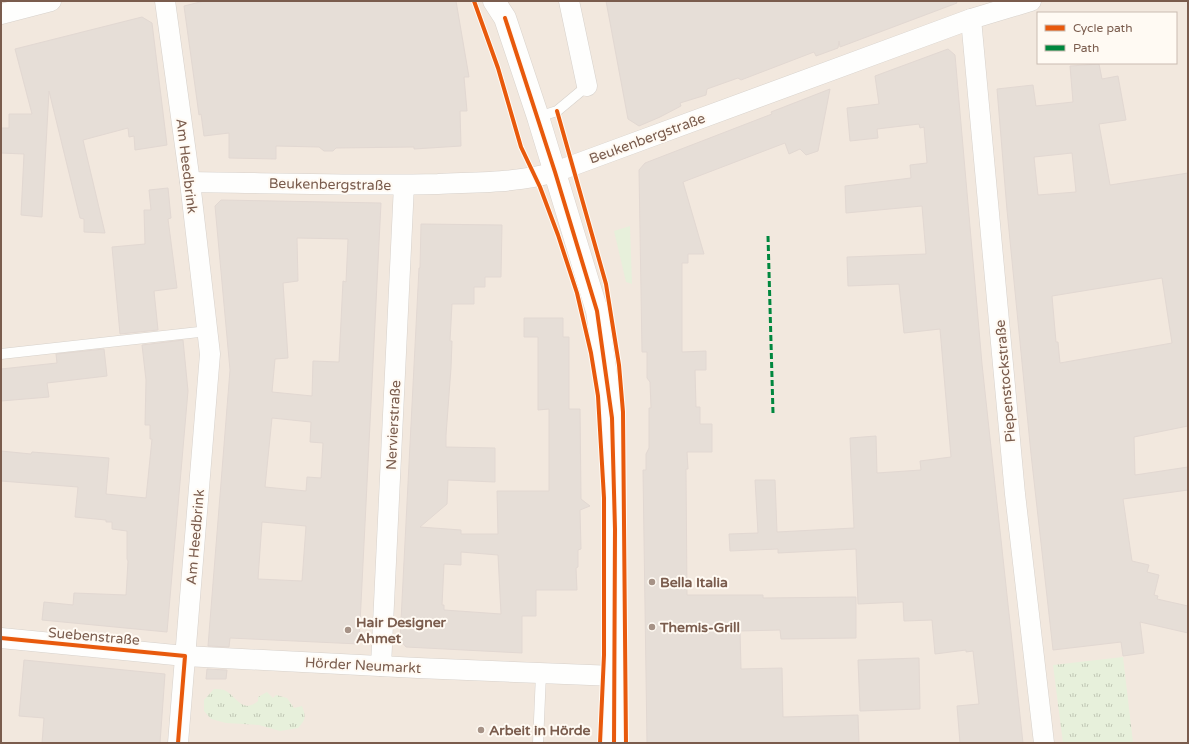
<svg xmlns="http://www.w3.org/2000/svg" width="1189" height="744" font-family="'Varela Round',sans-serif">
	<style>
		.residential { fill: #f2e8de; fill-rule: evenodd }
		.grass { fill: #e7f0db }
		.park { fill: url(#park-tufts) }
		.building { fill: #e6ded7; stroke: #e2d8d2; fill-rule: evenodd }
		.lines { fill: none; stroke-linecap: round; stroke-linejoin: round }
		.service-casing { stroke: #d7d1cb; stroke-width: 11 }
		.minor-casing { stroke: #d7d1cb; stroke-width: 21 }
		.secondary-casing { stroke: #d9d2cb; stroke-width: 23 }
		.service { stroke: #fefefd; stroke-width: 10 }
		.minor { stroke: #fefefd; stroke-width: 20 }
		.secondary { stroke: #fefefd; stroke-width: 22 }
		.quiet { stroke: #00873e; stroke-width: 3; stroke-dasharray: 6 3; stroke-linecap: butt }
		.cycleway-casing { stroke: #fffaf3; stroke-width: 6 }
		.cycleway { stroke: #e8590c; stroke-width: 4 }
		.poi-dot { fill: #a69286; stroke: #fffaf3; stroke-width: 1.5 }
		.labels { text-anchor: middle; stroke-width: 4; stroke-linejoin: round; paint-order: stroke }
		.street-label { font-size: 14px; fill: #7a5c4d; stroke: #fffaf3 }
		.poi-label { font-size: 14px; font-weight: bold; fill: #7a5c4d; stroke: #fffaf3; text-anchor: start }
	</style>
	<defs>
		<pattern id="park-tufts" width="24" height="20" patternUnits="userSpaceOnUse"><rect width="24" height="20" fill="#e7f0db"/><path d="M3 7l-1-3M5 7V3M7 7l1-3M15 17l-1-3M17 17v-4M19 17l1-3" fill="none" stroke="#c0c6b4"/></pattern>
	</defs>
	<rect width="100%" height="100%" fill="#f9f5f0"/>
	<path class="residential" d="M1 1H1188V743H1ZM1038 13H1176V63H1038Z"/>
	<path class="grass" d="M630 226 632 284 626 282 614 231Z"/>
	<g class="park">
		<path d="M1123 657 1133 743H1063L1053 665Z"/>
		<path d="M214 689C216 689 221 689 224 690 236 695 242 715 258 701V697L267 692 273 698 276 695 287 698 294 708 302 706C306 717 306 719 298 728L280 731 259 725 226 723 211 719 204 711V700Z"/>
	</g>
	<g class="building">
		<path d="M204 1H456L469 77H464L467 111H460L461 146 414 149V147L336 148 333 151H324L319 147 276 146V159L229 158V133L204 136 201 114 199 115 184 6Z"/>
		<path d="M606 1H956L957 3 840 47 839 41 838 48 816 56 814 52 741 80 738 78 707 89 706 95 680 103 681 106 660 117 639 126 628 119Z"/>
		<path d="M142 17 152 23 167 145 135 150 134 136 129 137 128 128 83 140 105 233 84 232V219L80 218 49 91 42 217 21 215 24 154 1 153V128H9V114H32L15 49Z"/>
		<path d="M948 49 955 55 982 364 1023 743H960L957 706 979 704 973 651 966 652V650L935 654 932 620 904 621 903 602 858 604 856 549 778 553V549L730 551 729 534 758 533 755 480H775L777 532 854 528 850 438 876 436 877 473 921 470 920 461 951 457 940 329 904 333 899 284 848 286 847 257 926 254 922 206 846 213 845 186 911 178 910 165 927 163 924 127 920 128 919 124 877 129 878 138 850 141 847 108 879 104 875 76Z"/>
		<path d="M1099 64 1102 79 1118 76 1126 120 1099 124 1110 185 1188 173V426L1134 437 1135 475 1188 467V490L1123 499 1132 561 1149 565 1147 572 1159 575 1154 595 1158 596 1157 599 1188 606V633L1140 622 1144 653 1123 656 1121 642 1053 650 1031 454 1007 210 997 89 1033 85 1036 106 1073 102 1070 66ZM1072 153 1076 192 1038 195 1034 157ZM1162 278 1172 343 1060 363 1058 342H1056L1052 296Z"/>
		<path d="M830 89 818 151 806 155 800 149 789 154 785 143 683 182 704 254H688V263H682V352L706 351V370H695L696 407H700V424H712V452H687L688 469H686L687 595H763V598L856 597V638L781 639 780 630 740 631 741 669 782 668 783 717 858 715 859 743H647L643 470H646V454L649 448V408H651L650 382 647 378V352H642L639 170 645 163 772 114 771 112Z"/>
		<path d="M168 188 171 218 168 219 177 288 154 291 158 330 120 334 112 247 145 244 144 210H151L149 190Z"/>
		<path d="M221 200 381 203 359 644 230 638 229 647 208 646 230 370 215 206ZM297 238 348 239 346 282 343 281 339 362 313 361 312 396 272 392 275 359 288 358 283 283 298 281ZM272 418 311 422 310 442 323 443 321 478 307 477 306 491 265 487ZM262 522 306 526 302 581 258 579Z"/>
		<path d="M421 224 502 225 501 277H485V287H474V304H452L450 341H452L451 368 446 435V447L495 448V482L448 480 447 504 420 527 461 530V534H498L497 491H549V409L538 410V337H524V318H563V337H569V409H580L581 499 590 506 580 510 581 549 578 550V567L576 568 577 590H536V616H522V653L406 647 400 640 419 268H420ZM461 552 498 555 501 614 444 610V605H442L444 564 461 565Z"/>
		<path d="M183 340 188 391 167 632 42 620 44 602 73 605 74 593 126 595 128 561 127 559V531L112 529V522H106V520L75 517 78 487 1 481V451L31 454 32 452 109 458 106 494 146 498 152 439H150V425H145L146 380 142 345Z"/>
		<path d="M104 349 107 376 47 383 49 397 1 401V369L57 363 56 354Z"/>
		<path d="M919 658 920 709 860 711 858 660Z"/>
		<path d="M24 660 165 674 160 743H42L44 718 19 716Z"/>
		<path d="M207 669 227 670 226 679H206Z"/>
	</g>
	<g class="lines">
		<g class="service-casing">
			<g id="service">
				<path d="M538 117 557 111 587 86"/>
				<path d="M1 354 208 331"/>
				<path d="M538 743 541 674"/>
			</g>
		</g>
		<g class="minor-casing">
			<g id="minor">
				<path d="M165 1 190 182 210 354 178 743"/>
				<path d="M569 1 587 86"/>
				<path d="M1 14 51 1"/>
				<path d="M971 19 1015 494 1044 743"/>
				<path d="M190 182C272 183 355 186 438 184 478 182 518 183 555 172L971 19 1031 1"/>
				<path d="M1 638 185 656 418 668 615 676"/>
				<path d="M381 666 404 185"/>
			</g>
		</g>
		<g class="secondary-casing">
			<path id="secondary" d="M494 1 505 18 538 117 597 311 612 418 615 529 614 743"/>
		</g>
		<use href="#service" class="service"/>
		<use href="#minor" class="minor"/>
		<use href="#secondary" class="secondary"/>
		<path class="quiet" d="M768 236 773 413"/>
		<g class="cycleway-casing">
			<g id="cycleway">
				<path d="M474 1 498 68 521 147 540 187 558 235 577 293 591 353 598 396 604 498V655L600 743"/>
				<path d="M505 18 555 172 597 311 612 418 615 529 614 743"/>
				<path d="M557 111 606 284 619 365 623 412 626 743"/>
				<path d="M1 638 185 656 178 743"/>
			</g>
		</g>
		<use href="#cycleway" class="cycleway"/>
	</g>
	<g class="poi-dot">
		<circle cx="652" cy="582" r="4"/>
		<circle cx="652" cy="627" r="4"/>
		<circle cx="348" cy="630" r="4"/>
		<circle cx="481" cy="730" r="4"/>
	</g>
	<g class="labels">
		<g class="street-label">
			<text transform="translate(647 138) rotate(-20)" y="5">Beukenbergstraße</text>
			<text transform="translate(187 166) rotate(83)" y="5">Am Heedbrink</text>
			<text transform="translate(330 184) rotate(1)" y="5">Beukenbergstraße</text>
			<text transform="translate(1005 381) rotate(-95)" y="5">Piepenstockstraße</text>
			<text transform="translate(393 425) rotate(-87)" y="5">Nervierstraße</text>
			<text transform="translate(195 537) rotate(-85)" y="5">Am Heedbrink</text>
			<text transform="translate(94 636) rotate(5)" y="5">Suebenstraße</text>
			<text transform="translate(363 665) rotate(3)" y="5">Hörder Neumarkt</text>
		</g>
		<g class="poi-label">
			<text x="660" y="587">Bella Italia</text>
			<text x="356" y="627">Hair Designer<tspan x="356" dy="16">Ahmet</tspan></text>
			<text x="660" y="632">Themis-Grill</text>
			<text x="489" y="735">Arbeit in Hörde</text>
		</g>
	</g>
	<rect width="1189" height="744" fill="none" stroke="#7a5c4d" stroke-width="4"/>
	<rect x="1037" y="12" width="140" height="52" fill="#fffaf3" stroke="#cabbb1"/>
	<rect x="1045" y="25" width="20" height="6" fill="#e8590c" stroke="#cabbb1"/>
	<text x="1073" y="32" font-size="12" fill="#7a5c4d">Cycle path</text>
	<rect x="1045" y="45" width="20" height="6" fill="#00873e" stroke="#cabbb1"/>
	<text x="1073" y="52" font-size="12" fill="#7a5c4d">Path</text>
</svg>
